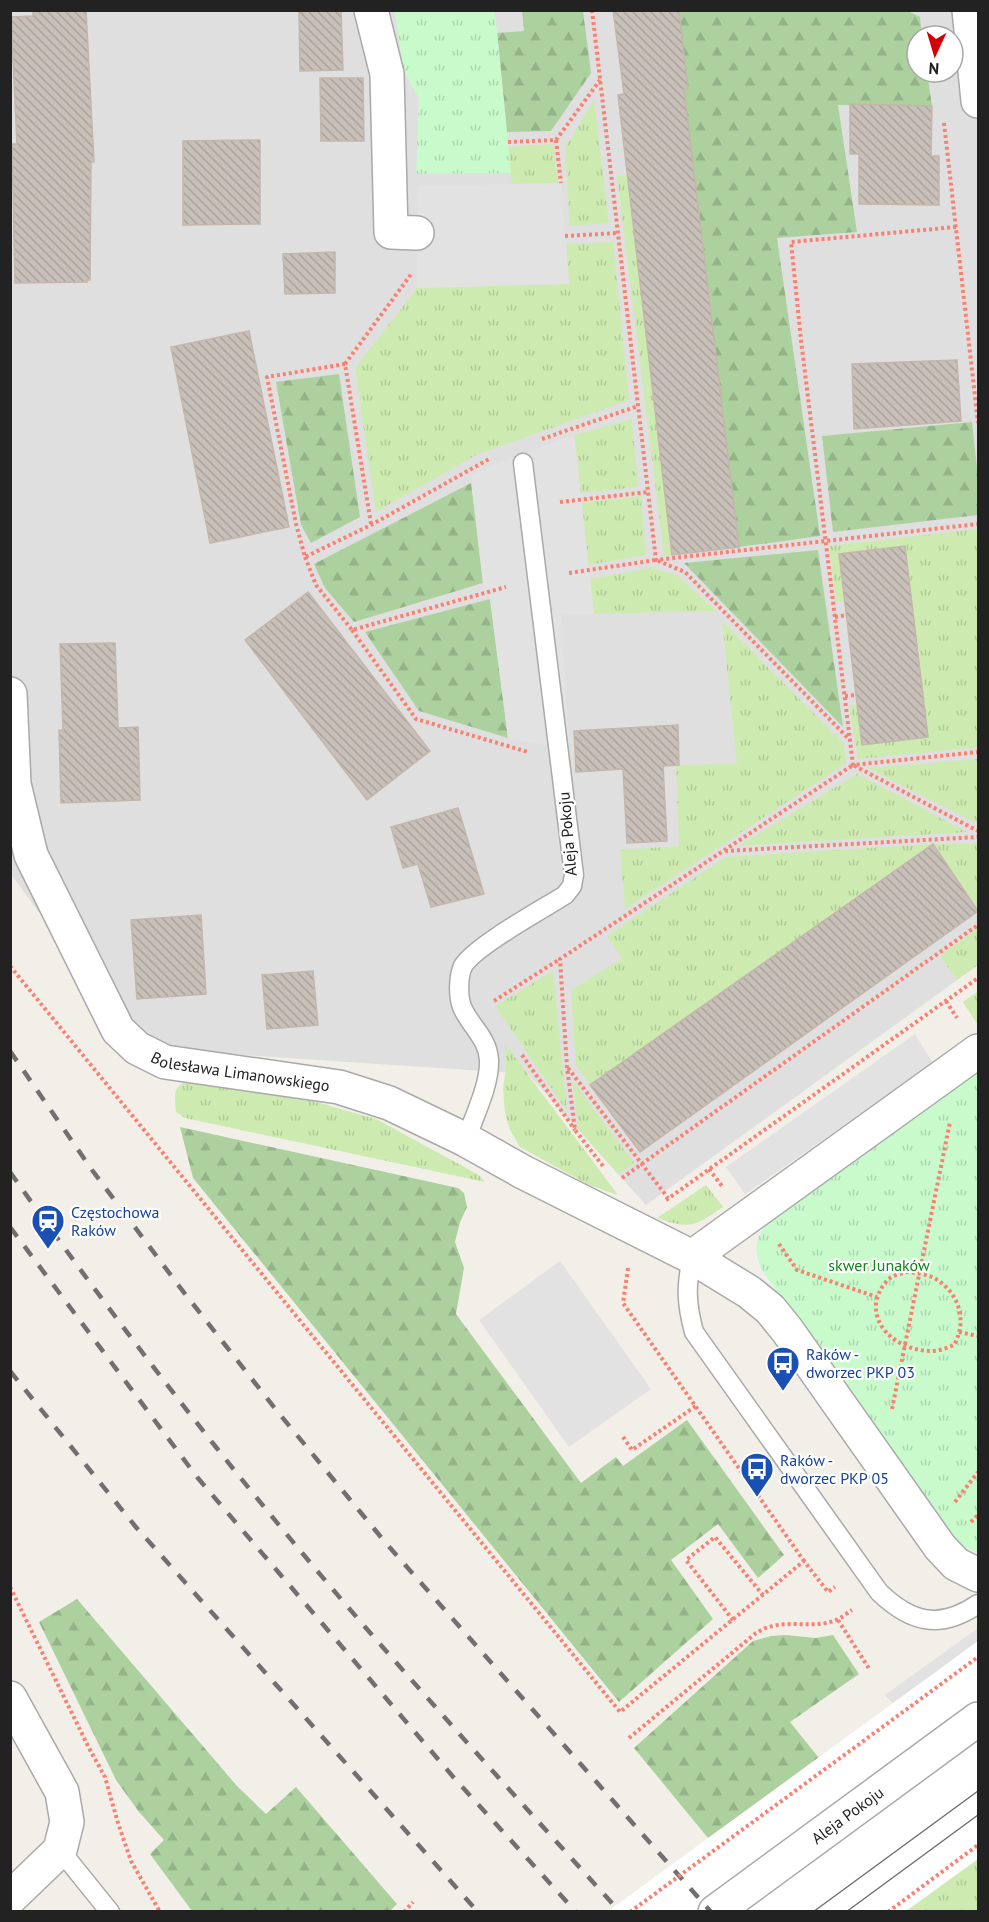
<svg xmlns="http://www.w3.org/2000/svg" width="989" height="1922" font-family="'PT Sans',sans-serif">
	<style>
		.residential { fill: #e0dfdf; fill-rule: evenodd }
		.grass { fill: url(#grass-tufts) }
		.forest { fill: url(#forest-firs) }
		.park { fill: url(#park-tufts) }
		.parking { fill: #e2e2e2 }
		.pier { fill: #fff }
		.building { fill: url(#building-back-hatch); stroke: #c4b6ab; stroke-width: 1.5 }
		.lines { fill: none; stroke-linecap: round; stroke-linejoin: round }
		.service-casing { stroke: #a9a9a9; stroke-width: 21 }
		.minor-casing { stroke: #a9a9a9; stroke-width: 36 }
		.tertiary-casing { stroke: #a9a9a9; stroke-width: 36 }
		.path { stroke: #fa8072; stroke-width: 4; stroke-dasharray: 3 3; stroke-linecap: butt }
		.service { stroke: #fff; stroke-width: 18 }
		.minor { stroke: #fff; stroke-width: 33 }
		.tertiary { stroke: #fff; stroke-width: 33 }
		.tram { stroke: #707070; stroke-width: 1.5 }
		.rail { stroke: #707070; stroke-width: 4.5; stroke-dasharray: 12 12; stroke-linecap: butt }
		.path-bridge { stroke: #fa8072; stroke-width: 4; stroke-dasharray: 3 3; stroke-linecap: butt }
		.labels { text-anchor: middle; stroke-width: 4.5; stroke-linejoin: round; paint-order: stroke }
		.street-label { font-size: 16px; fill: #222; stroke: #fff }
		.transit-label { font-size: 16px; fill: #164399; stroke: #fff; text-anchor: start }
		.park-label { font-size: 16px; fill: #0c8416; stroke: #fff }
	</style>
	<defs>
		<pattern id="grass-tufts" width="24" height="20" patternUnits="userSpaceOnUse" patternTransform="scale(1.5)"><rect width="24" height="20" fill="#cdebb0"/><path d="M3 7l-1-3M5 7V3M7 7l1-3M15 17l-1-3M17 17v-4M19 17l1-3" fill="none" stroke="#b0c997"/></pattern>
		<pattern id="forest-firs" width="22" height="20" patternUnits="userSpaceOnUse" patternTransform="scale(1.5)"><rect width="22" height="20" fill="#add19e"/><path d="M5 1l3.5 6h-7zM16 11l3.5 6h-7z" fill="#95b388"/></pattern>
		<pattern id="park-tufts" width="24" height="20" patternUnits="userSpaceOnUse" patternTransform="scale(1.5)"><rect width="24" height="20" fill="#c8facc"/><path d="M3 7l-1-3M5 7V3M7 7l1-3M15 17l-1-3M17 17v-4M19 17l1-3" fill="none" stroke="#acd6af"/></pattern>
		<pattern id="building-back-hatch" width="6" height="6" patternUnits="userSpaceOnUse" patternTransform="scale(1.5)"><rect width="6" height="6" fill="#c7bfb8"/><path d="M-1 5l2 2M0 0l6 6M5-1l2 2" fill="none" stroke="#aba49e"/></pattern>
	</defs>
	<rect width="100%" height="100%" fill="#f2efe9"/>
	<path class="residential" d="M10 11H978V965L646 1205 528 1074 137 1048 11 874ZM917 36H953V72H917Z"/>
	<g class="grass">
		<path d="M594 100 609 223 570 226 565 148Z"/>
		<path d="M553 144 558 183 512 184 508 147Z"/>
		<path d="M628 175 672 555H664L617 176Z"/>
		<path d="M613 242 629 400 476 455 376 512 355 368 417 288 569 284 566 244Z"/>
		<path d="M632 419 638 487 581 493 574 435Z"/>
		<path d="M641 496 646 555 588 565 582 503Z"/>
		<path d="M978 529V747L858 759 849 705 858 704 845 602H836L829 546Z"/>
		<path d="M651 568 677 575 716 611 594 614 590 579Z"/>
		<path d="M722 621 844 744 846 763 625 909 620 850 679 846 676 765 737 764Z"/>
		<path d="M978 759V824L868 768Z"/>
		<path d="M857 774 967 832 738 846Z"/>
		<path d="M978 843V909L933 844 590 1085 576 1065 571 990 622 959 607 936 726 857 933 844Z"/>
		<path d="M978 928V965L957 980 940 956Z"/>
		<path d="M553 971 567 1111 495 1006Z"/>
		<path d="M978 991V1025L963 1002Z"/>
		<path d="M505 1044 618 1195 589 1185 520 1147 510 1130 505 1113 503 1088 506 1069Z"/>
		<path d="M195 1078 256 1085 376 1119 479 1175 485 1182 185 1118 176 1112C174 1091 173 1085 195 1078Z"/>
		<path d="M573 1081 634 1163 618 1174 578 1129Z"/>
		<path d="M706 1185 723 1207C695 1226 691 1230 657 1218Z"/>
		<path d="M978 1858V1911H906Z"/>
	</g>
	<g class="forest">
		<path d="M906 10 920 17 922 36H917V72H927L932 106 838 105 857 232 777 238 820 536 739 547 684 89 688 88 679 11Z"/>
		<path d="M522 11H583L591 73 551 131 507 132 497 33 524 31Z"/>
		<path d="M339 374 360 517 311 543 301 525 276 382Z"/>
		<path d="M972 422 978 476V515L833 532 822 436Z"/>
		<path d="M471 483 483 583 354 622 325 588 314 564Z"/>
		<path d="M818 550 843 727 684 563Z"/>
		<path d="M490 599 508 738 419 711 365 632Z"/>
		<path d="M180 1127 458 1188 464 1193 467 1207 460 1222 455 1242 464 1268 456 1314 581 1483 616 1457 623 1466 687 1420 784 1555 758 1578 718 1524 671 1560 713 1619 619 1702 193 1178Z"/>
		<path d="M77 1599 237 1786 266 1814 296 1787 397 1904 389 1912 192 1911 150 1854 164 1840 139 1812 116 1780 39 1622Z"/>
		<path d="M785 1635 816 1638 833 1635 859 1674 790 1722 819 1758 708 1838 634 1748 753 1641 771 1636Z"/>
	</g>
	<g class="park">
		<path d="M395 11H495L511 173 416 174 419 99 403 69Z"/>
		<path d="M978 1072V1553L962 1546 948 1534 761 1269C753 1247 755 1236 772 1219Z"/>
	</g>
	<g class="parking">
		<path d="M561 183 569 284 417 288 418 186Z"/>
		<path d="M574 435 594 614H561L570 749 508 738 490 599 483 583 471 476 493 465Z"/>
		<path d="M915 1034 933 1063 745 1194 726 1167Z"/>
		<path d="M560 1261 651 1389 569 1447 479 1320Z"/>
		<path d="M978 1628V1795L885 1695Z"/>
	</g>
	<path class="pier" d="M978 1641V1859L906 1911 607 1912Z"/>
	<g class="building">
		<path d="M33 10H86L94 162H91L90 280H87V282L15 283 12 144H17L11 17 33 16Z"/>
		<path d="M299 10H341L343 70 300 71Z"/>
		<path d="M613 10H679L688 89H684L739 547 672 555 618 95 624 94Z"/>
		<path d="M320 78H363L364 141H321Z"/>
		<path d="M850 104 932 106 931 156H939V205L859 204V154H850Z"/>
		<path d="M260 140V224L183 225V141Z"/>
		<path d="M335 252V293L285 294 283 254Z"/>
		<path d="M249 331 289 527 210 543 171 347Z"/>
		<path d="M957 360 961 421 854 429 852 364Z"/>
		<path d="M905 546 928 737 862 745 839 554Z"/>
		<path d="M308 592 430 751 367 800 245 640Z"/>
		<path d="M115 643 118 728 138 727 140 800 61 803 59 730H63L60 644Z"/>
		<path d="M678 725 679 765 663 766 667 841 627 843 623 769 576 772 574 731Z"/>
		<path d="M458 808 484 894 431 907 418 864 403 868 391 827Z"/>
		<path d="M933 844 978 911 640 1152 590 1085Z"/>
		<path d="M201 915 206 994 137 999 131 920Z"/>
		<path d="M313 971 318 1025 267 1029 262 975Z"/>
	</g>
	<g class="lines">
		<g class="service-casing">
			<g id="service">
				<path d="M466 1140C474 1116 490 1085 489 1060 488 1038 470 1026 462 1007 458 996 458 977 463 966 475 946 543 909 565 895L572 886 574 875 523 463"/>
				<path d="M692 1257C686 1287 686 1302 694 1332L879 1592C911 1623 940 1630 978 1604"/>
				<path d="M60 1850 110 1912"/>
			</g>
		</g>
		<g class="minor-casing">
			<g id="minor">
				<path d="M371 10 387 74 391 232 417 233"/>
				<path d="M969 10 978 101"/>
				<path id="s1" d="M10 694 14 784 31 855 118 1030 137 1048 165 1062 339 1087 389 1103 466 1140 523 1172 692 1257 749 1292 770 1309 787 1330 940 1547 956 1564 978 1575"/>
				<path d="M692 1257 978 1051"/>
				<path d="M10 1698 62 1792 67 1822 60 1850 10 1898"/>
			</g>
		</g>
		<g class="tertiary-casing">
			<g id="tertiary">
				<path id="s2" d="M715 1912 978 1719"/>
			</g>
		</g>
		<g class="path">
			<path d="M592 10 656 560 978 524"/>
			<path d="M944 123 978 423"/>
			<path d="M556 140 561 183"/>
			<path d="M508 142 556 140 600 80"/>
			<path d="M956 227 791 242 801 340 853 765 978 752"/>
			<path d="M565 236 618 233"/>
			<path d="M345 364 267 377 296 524 305 557 371 525 491 458"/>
			<path d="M542 439 638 406"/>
			<path d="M560 502 648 492"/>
			<path d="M371 524 345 364 412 273"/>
			<path d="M305 557 316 585 352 630 506 587"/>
			<path d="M569 573 656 560 685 572 850 740"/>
			<path d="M835 617 847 615"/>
			<path d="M352 630 416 719 528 752"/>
			<path d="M845 696 856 695"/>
			<path d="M725 851 978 837"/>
			<path d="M10 966 620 1712 804 1561 828 1592 835 1587"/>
			<path d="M494 1001 560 959"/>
			<path d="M946 1001 957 1018"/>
			<path d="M522 1055 575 1130"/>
			<path d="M568 1068 668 1198"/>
			<path d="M603 1166 575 1130 567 1067 560 959 853 765 978 831"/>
			<path d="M709 1169 722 1186"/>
			<path d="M622 1178 978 925"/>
			<path d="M666 1200 978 978"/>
			<path d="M779 1244 797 1270 877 1297"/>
			<path d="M628 1268 623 1303 804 1561"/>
			<path d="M906 1272C917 1273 929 1274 939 1281 960 1296 967 1322 954 1345 947 1348 939 1351 931 1351 905 1351 874 1333 876 1304 877 1295 882 1285 889 1279 893 1275 901 1274 906 1272Z"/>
			<path d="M959 1332 978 1336"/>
			<path d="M892 1409 950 1122"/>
			<path d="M623 1437 632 1450 696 1406"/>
			<path d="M955 1502 978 1472"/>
			<path d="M971 1522 978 1515"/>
			<path d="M10 1587 89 1748 105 1777 118 1823 131 1861 160 1912"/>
			<path d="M733 1620 686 1560 715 1537 763 1595"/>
			<path d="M838 1620 870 1670"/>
			<path d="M629 1738 756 1633C760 1631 764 1628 769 1627 791 1620 814 1629 836 1620 842 1618 847 1613 852 1610"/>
			<path d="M404 1912 413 1902"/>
			<path d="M888 1912 978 1845"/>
		</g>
		<use href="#service" class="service"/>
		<use href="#minor" class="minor"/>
		<use href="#tertiary" class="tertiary"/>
		<g class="tram">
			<path d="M813 1912 978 1791"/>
			<path d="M846 1912 978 1815"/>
		</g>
		<g class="rail">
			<path d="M10 1051 92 1170 182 1290 277 1411 385 1542 711 1912"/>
			<path d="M10 1172C114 1319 224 1462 341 1599 432 1705 526 1808 620 1912"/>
			<path d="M10 1227 197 1477 455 1779 576 1912"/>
			<path d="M10 1371 135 1526 478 1912"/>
		</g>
		<path class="path-bridge" d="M630 1912 978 1657"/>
	</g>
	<defs>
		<g id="station-pin" transform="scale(1.725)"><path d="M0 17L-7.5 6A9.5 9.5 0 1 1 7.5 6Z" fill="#1a4fb4" stroke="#fff"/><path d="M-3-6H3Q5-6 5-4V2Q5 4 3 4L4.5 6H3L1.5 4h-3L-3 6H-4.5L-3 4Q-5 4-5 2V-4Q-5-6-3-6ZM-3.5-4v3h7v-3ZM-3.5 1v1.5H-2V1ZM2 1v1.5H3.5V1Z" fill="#fff"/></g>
		<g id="bus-pin" transform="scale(1.725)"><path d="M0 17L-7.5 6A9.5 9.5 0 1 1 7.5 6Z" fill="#1a4fb4" stroke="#fff"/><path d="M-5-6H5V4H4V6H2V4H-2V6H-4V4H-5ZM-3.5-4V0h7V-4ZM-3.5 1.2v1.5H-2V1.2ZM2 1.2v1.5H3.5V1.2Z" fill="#fff"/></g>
	</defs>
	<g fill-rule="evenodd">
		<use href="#station-pin" x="48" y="1221"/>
		<use href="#bus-pin" x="783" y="1363"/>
		<use href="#bus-pin" x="757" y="1469"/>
	</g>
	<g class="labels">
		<g class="street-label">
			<text transform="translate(567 834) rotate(-95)" y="6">Aleja Pokoju</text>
			<text dy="6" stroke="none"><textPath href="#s1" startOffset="492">Bolesława Limanowskiego</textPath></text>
			<text dy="6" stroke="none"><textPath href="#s2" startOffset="164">Aleja Pokoju</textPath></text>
		</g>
		<g class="transit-label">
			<text x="71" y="1218">Częstochowa<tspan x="71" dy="18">Raków</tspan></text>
			<text x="806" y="1360">Raków -<tspan x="806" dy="18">dworzec PKP 03</tspan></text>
			<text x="780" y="1466">Raków -<tspan x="780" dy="18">dworzec PKP 05</tspan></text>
		</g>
		<g class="park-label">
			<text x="879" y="1271">skwer Junaków</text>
		</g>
	</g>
	<rect width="989" height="1922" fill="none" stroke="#222222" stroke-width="24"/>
	<g transform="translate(935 54) rotate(184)"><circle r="28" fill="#ffffff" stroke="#a7a7a7" stroke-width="1.5"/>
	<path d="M0-4.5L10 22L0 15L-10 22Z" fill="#d40000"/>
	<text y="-9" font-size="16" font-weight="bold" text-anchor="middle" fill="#222222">N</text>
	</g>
</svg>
